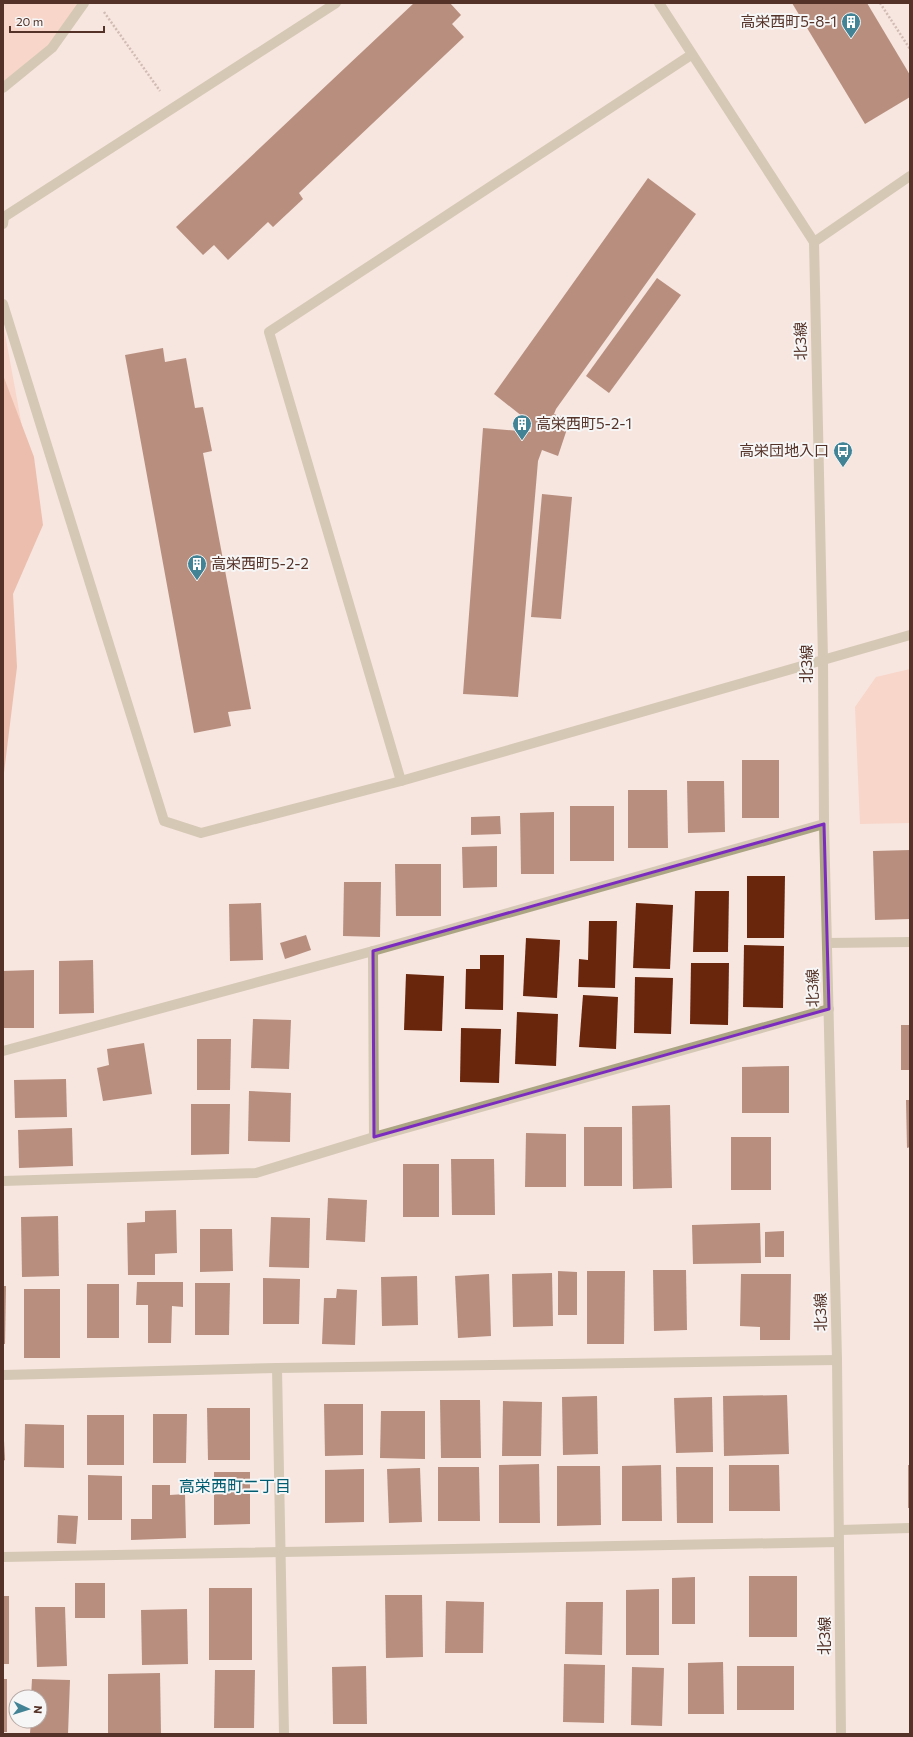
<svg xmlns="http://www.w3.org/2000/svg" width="913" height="1737" font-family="Commissioner,'Noto Sans JP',sans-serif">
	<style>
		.green { fill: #f8c3b1 }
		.forest { fill: #de8e73 }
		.building { fill: #6a260c }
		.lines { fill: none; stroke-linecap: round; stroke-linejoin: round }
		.path { stroke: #a38980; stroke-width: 2.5; stroke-dasharray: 2 2; stroke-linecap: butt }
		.minor { stroke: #aba583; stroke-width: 10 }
		.marked { fill: none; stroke: #7b2cbf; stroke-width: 3; stroke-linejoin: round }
		.labels { text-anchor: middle; stroke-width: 4; stroke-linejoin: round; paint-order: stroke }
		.poi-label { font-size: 15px; fill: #543227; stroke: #f6f6f6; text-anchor: end }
		.street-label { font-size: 15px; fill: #543227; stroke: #f6f6f6 }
		.neighbourhood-label { font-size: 16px; fill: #005c70; stroke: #f6f6f6 }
	</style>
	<rect width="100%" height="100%" fill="#f7e5df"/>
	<g class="green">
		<path d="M3 3H84L52 48 3 88Z"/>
		<path d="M3 323 25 443 3 449Z"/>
		<path d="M910 669V823L860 824 855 707 876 677Z"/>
	</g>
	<path class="forest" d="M3 375 34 457 43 525 13 594 17 667 3 781Z"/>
	<g class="building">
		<path d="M414 3H450L461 15 452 24 464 37 299 193 303 199 273 227 268 222 228 260 214 245 203 255 176 227Z"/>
		<path d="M792 3H867L910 75V97L865 124Z"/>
		<path d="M648 178 696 214 556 409 554 414 570 420 558 456 542 450 538 461 518 697 463 694 483 428 531 432 532 424 494 394Z"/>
		<path d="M657 278 681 295 609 393 586 376Z"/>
		<path d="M163 348 165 362 186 358 195 408 203 407 212 451 203 453 251 709 228 712 231 726 194 733 125 355Z"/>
		<path d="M542 494 572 497 561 619 531 617Z"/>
		<rect x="742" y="760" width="37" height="58"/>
		<path d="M687 781H724L725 832 688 833Z"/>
		<path d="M628 790H667L668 848H628Z"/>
		<rect x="570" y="806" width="44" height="55"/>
		<path d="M554 812V874H521L520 813Z"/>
		<path d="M500 816 501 834 471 835V817Z"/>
		<path d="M497 846V887L463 888 462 847Z"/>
		<path d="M910 850V919L875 920 873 851Z"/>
		<path d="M395 864H441V916H396Z"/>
		<path d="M747 876H785L784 938H747Z"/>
		<path d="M344 882H381L380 937 343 936Z"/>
		<path d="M695 891H729L728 952H693Z"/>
		<path d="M261 903 263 960 230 961 229 904Z"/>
		<path d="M636 903 673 905 670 969 633 968Z"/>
		<path d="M589 921H617L615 988 578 987 579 959 588 960Z"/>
		<path d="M306 935 311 950 285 959 280 943Z"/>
		<path d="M526 938 560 940 557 998 523 996Z"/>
		<path d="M744 945 784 946 783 1008 743 1007Z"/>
		<path d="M480 955H504L503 1010 465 1009 466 969H480Z"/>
		<path d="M93 960 94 1013 59 1014V961Z"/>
		<path d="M691 963H729L728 1025 690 1024Z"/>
		<path d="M34 970V1028H3V971Z"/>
		<path d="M406 974 444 976 442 1031 404 1030Z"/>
		<path d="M635 977 673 978 671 1034 634 1033Z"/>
		<path d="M583 995 618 997 616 1049 579 1047Z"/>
		<path d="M517 1012 558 1014 556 1066 515 1064Z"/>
		<path d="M253 1019 291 1020 289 1069 251 1068Z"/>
		<rect x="901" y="1025" width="9" height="45"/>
		<path d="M461 1028 501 1029 499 1083 460 1082Z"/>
		<path d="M197 1039H231L230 1090H197Z"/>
		<path d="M144 1043 152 1094 103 1101 97 1068 109 1065 107 1049Z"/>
		<path d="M789 1066V1113H742V1067Z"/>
		<path d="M66 1079 67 1117 15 1118 14 1080Z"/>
		<path d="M249 1091 291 1093 290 1142 248 1141Z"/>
		<path d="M906 1100H910V1147L907 1148Z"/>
		<path d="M191 1104H230L229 1154 191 1155Z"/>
		<path d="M670 1105 672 1188 633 1189 632 1106Z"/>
		<rect x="584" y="1127" width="38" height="59"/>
		<path d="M72 1128 73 1166 19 1168 18 1130Z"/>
		<path d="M526 1133 566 1134V1187H525Z"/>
		<rect x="731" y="1137" width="40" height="53"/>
		<path d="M451 1159H494L495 1215H452Z"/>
		<rect x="403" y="1164" width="36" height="53"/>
		<path d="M328 1198 367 1200 365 1242 326 1240Z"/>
		<path d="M176 1210 177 1253 155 1254V1275H128L127 1223 145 1222V1211Z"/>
		<path d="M58 1216 59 1276 22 1277 21 1217Z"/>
		<path d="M271 1217 310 1218 309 1268 269 1267Z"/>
		<path d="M760 1223 761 1263 693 1264 692 1225Z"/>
		<path d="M200 1229H232L233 1271 200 1272Z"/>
		<path d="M784 1231V1257H765V1232Z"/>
		<path d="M653 1270H686L687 1330 654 1331Z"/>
		<path d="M558 1271 577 1272V1315H558Z"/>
		<path d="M587 1271H625L624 1344H587Z"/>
		<path d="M552 1273 553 1326 513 1327 512 1274Z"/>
		<path d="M489 1274 491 1336 458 1338 455 1276Z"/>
		<path d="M741 1274H791L790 1340H760V1327L740 1326Z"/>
		<path d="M417 1276 418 1325 382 1326 381 1277Z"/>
		<path d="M263 1278 300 1279 299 1324H263Z"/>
		<path d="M137 1282H183V1307L172 1306 171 1343H148V1305H136Z"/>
		<path d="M195 1283H230L229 1335H195Z"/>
		<rect x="87" y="1284" width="32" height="54"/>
		<path d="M3 1286H6L5 1344H3Z"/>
		<rect x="24" y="1289" width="36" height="69"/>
		<path d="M337 1289 357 1290 355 1345 322 1344 324 1298H336Z"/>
		<path d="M787 1395 789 1454 724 1456 723 1396Z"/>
		<path d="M597 1396 598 1454 563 1455 562 1397Z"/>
		<path d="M712 1397 713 1452 676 1453 674 1398Z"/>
		<path d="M440 1400H480L481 1458H441Z"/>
		<path d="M503 1401 542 1402 541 1456H502Z"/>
		<path d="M324 1404H363V1455L325 1456Z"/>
		<path d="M207 1408H250V1460H208Z"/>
		<path d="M381 1411H425V1459L380 1458Z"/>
		<path d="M153 1414H187L186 1463H153Z"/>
		<rect x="87" y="1415" width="37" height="50"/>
		<path d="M25 1424 64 1425V1468L24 1467Z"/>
		<path d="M3 1441H4L5 1460 3 1461Z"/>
		<path d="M539 1464 540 1523H499V1465Z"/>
		<path d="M661 1465 662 1521H622V1466Z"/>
		<path d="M729 1465H779L780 1511H729Z"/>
		<rect x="908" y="1465" width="2" height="43"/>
		<path d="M557 1466H600L601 1525 557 1526Z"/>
		<path d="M438 1467H479L480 1521H438Z"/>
		<path d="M676 1467H713V1523H677Z"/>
		<path d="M420 1468 422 1522 389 1523 387 1469Z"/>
		<path d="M364 1469V1522L325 1523V1470Z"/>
		<path d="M214 1472H250V1524L214 1525Z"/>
		<path d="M88 1475 122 1476V1520H88Z"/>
		<path d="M152 1485H170V1495L185 1494 186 1538 131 1540V1519H152Z"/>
		<path d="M58 1515 78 1516 76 1544 57 1543Z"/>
		<rect x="749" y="1576" width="48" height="61"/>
		<path d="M695 1577V1624H672V1578Z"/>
		<rect x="75" y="1583" width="30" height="35"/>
		<rect x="209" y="1588" width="43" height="72"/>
		<path d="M659 1589V1655H626V1590Z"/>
		<path d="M385 1595H422L423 1657 386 1658Z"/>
		<rect x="3" y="1596" width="6" height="68"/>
		<path d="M446 1601 484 1602 483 1653H445Z"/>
		<path d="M566 1602H603L602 1655 565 1654Z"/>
		<path d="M35 1607H65L67 1666 37 1667Z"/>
		<path d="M187 1609 188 1664 142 1665 141 1610Z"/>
		<path d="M723 1662 724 1714H688V1663Z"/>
		<path d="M564 1664 605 1665 604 1723 563 1722Z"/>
		<path d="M366 1666 367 1724H333L332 1667Z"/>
		<rect x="737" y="1666" width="57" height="44"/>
		<path d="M632 1667 664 1668 662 1726 631 1725Z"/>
		<path d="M215 1670H255L254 1728H214Z"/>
		<path d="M160 1673 161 1734H108V1674Z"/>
		<rect x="3" y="1679" width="4" height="53"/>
		<path d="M32 1679 70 1680 68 1734 30 1733 31 1721H40V1697H31Z"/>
	</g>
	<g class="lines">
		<g class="path">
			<path d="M880 3 910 49"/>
			<path d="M104 12 160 91"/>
		</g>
		<g class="minor">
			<path d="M659 3 814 242"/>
			<path d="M3 88 52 48 84 3"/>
			<path d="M3 224 4 217 336 3"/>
			<path d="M814 242 823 660 824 824 837 1360 841 1734"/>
			<path d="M814 242 910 176"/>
			<path d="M3 304 164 821 201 833 401 781 910 635"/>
			<path d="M401 781 269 332 691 55"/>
			<path d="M827 943 910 942"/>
			<path d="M373 951 374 1137"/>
			<path d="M3 1051 373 951 824 824"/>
			<path d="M3 1181 256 1173 374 1137 829 1009"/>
			<path d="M277 1368 284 1734"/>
			<path d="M3 1375 277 1368 837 1360"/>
			<path d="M840 1530 910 1528"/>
			<path d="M3 1557 839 1542"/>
		</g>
	</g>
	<path d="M0 0H913V1737H0ZM824 824 829 1009 374 1137 373 951Z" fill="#f7e5df" fill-opacity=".55" fill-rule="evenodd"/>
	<path class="marked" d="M824 824 829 1009 374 1137 373 951Z"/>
	<defs>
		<g id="building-pin" transform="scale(1)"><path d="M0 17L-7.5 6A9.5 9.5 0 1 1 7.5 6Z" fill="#428396" stroke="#f6f6f6"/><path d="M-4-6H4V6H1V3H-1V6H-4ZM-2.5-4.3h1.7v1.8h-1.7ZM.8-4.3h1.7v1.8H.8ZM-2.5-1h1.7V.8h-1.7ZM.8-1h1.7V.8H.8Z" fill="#fff"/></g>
		<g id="bus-pin" transform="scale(1)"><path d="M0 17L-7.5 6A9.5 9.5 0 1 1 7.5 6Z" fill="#428396" stroke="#f6f6f6"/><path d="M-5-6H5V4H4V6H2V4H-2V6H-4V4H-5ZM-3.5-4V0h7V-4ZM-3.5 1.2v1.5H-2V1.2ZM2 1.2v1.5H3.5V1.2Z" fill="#fff"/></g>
	</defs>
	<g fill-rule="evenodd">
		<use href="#building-pin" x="851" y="22"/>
		<use href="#building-pin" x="522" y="424"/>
		<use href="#bus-pin" x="843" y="451"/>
		<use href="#building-pin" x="197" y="564"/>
	</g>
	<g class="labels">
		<g class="poi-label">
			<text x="837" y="27">高栄西町5-8-1</text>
			<text x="536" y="429" text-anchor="start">高栄西町5-2-1</text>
			<text x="829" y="456">高栄団地入口</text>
			<text x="211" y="569" text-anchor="start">高栄西町5-2-2</text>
		</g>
		<g class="street-label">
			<text transform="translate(801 341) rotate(-91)" y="5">北3線</text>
			<text transform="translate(807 664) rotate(-90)" y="5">北3線</text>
			<text transform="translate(813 988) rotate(-91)" y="5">北3線</text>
			<text transform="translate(821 1312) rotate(-91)" y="5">北3線</text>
			<text transform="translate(825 1636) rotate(-90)" y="5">北3線</text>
		</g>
		<g class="neighbourhood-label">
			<text x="235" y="1492">高栄西町二丁目</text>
		</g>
	</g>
	<rect width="913" height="1737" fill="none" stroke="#543227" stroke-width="8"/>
	<g transform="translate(28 1709) rotate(94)"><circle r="19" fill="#f6f6f6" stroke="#b5a8a3"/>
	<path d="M0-3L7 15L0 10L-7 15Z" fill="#428396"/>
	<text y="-6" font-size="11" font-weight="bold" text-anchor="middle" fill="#543227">N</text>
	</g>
	<path d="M10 26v6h94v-6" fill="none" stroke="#543227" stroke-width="2"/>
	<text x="16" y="26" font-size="12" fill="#543227" stroke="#f6f6f6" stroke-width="3" paint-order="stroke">20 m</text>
</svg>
